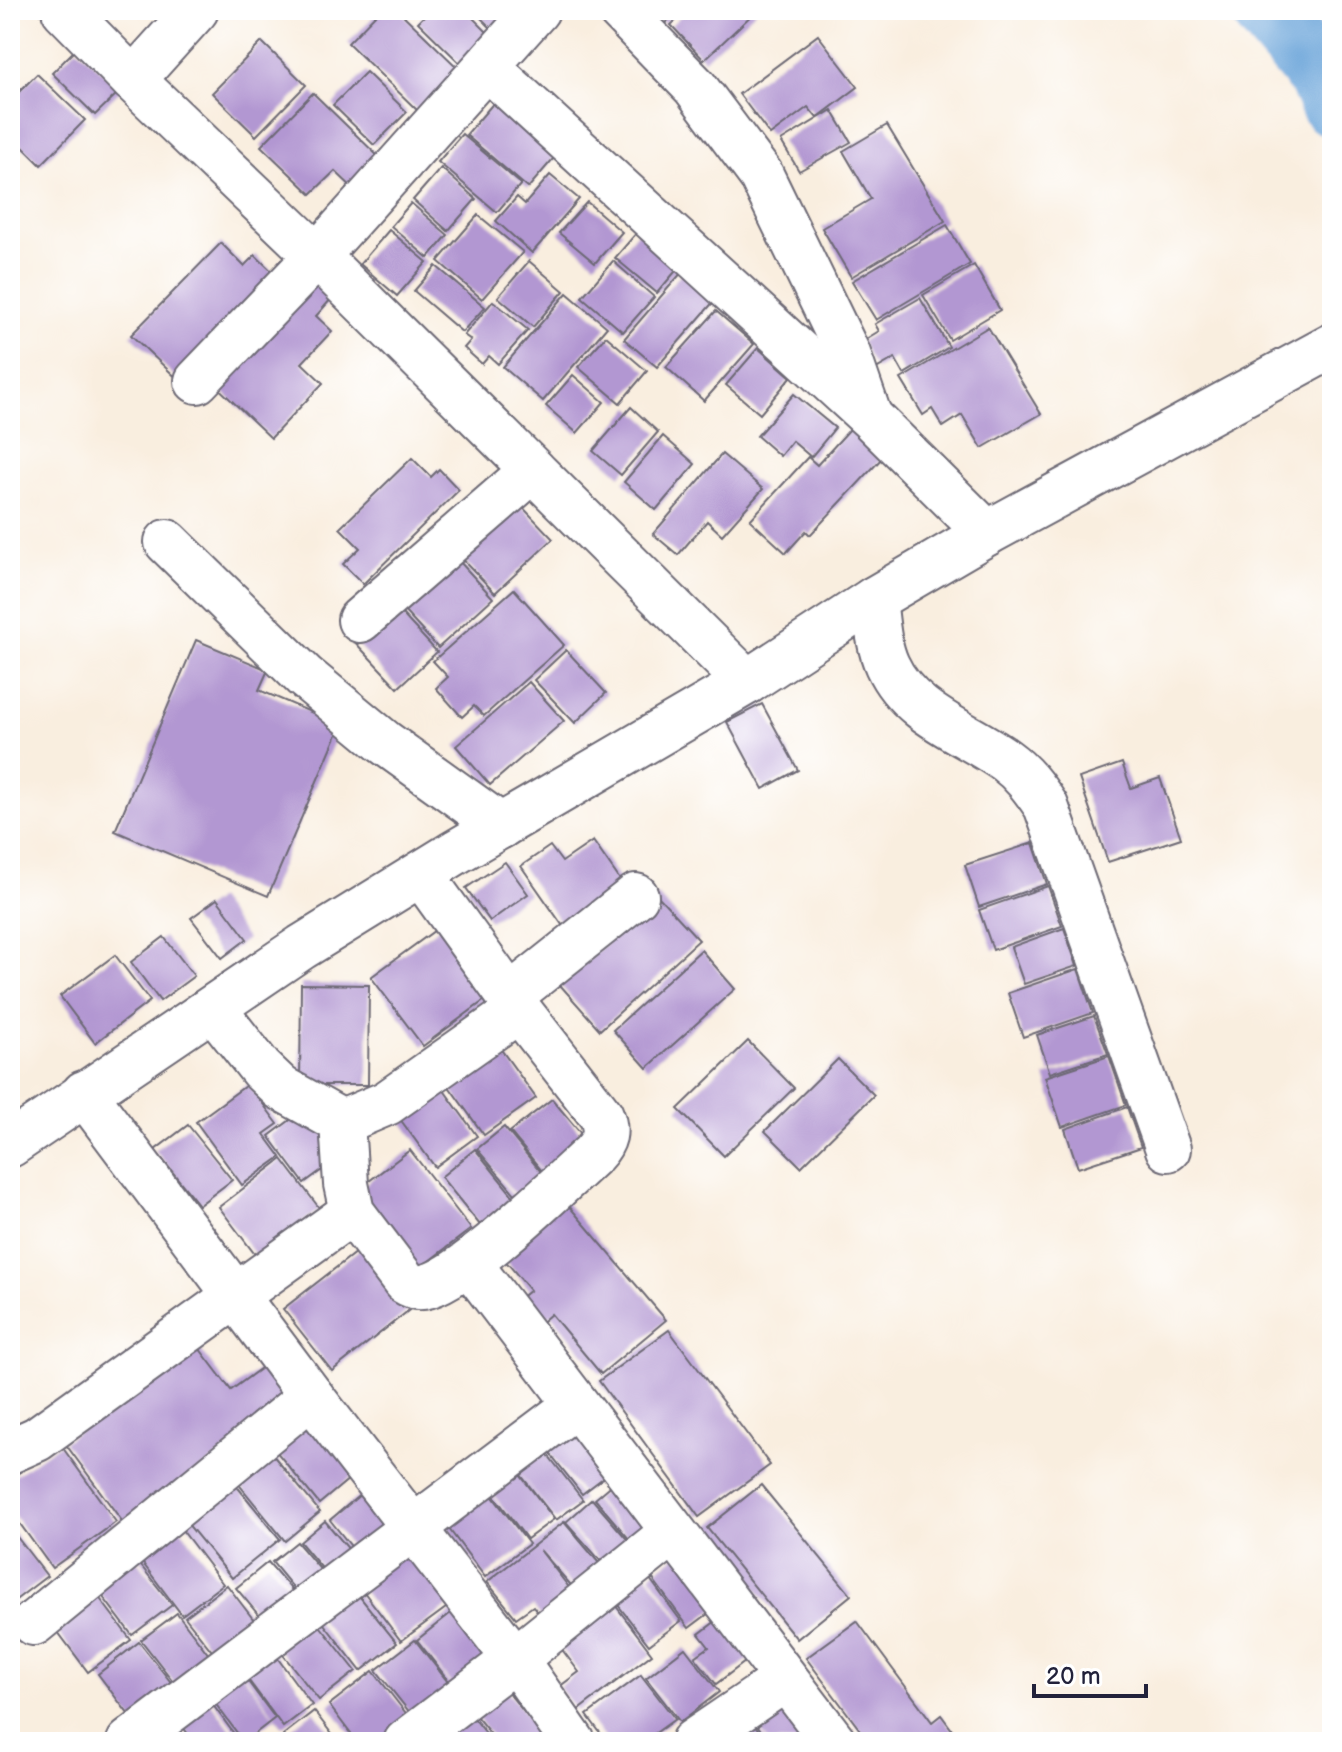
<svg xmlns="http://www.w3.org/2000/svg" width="1342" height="1752" font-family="'Balsamiq Sans',sans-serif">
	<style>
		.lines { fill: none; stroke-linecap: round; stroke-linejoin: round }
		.river { stroke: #6aa4d9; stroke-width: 66 }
		.building { fill: #b297d2 }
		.minor-casing { stroke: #6d6974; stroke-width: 48 }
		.minor { stroke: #fff; stroke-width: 44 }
	</style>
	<rect width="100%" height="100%" fill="#fff"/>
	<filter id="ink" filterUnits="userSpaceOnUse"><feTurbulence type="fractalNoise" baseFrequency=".0125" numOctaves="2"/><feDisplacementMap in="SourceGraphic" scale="16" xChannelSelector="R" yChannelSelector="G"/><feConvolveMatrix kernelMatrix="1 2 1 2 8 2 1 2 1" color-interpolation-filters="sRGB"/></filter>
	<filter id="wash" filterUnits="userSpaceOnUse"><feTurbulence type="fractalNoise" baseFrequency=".006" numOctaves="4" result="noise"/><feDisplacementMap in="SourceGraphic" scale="32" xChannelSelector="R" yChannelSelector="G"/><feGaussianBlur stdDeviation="1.8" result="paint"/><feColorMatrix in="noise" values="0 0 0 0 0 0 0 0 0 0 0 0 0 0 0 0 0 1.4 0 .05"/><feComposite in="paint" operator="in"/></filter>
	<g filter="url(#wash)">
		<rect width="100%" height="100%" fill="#f9eedf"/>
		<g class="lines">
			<path class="river" d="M1264 10 1320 76 1332 103"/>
		</g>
		<g id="blocks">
			<g class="building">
				<path d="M380 10H398L460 70 419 112 348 43Z"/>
				<path d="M430 10H465L492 37 464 67 418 22Z"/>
				<path d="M473 10H512L493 30Z"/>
				<path d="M650 10H679L664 24Z"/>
				<path d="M687 10H757L704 60 671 25Z"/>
				<path d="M818 35 858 87 817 118 808 107 770 135 739 94Z"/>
				<path d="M262 42 306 85 256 136 212 93Z"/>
				<path d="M77 48 121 90 95 115 52 73Z"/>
				<path d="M366 72 407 112 374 145 333 105Z"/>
				<path d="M37 74 85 120 41 165 10 134V101Z"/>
				<path d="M313 93 384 162 356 191 335 171 311 194 261 146Z"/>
				<path d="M497 99 559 152 528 188 466 135Z"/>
				<path d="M832 110 851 142 799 171 781 141Z"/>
				<path d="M887 125 945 221 851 277 822 228 871 199 843 151Z"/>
				<path d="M462 134 521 184 497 212 438 162Z"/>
				<path d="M441 168 476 199 448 231 413 200Z"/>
				<path d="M550 175 579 199 532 253 496 221 517 197 525 204Z"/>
				<path d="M587 202 622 232 595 263 559 233Z"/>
				<path d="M411 203 448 235 428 258 391 226Z"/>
				<path d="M478 215 523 252 482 299 438 261Z"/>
				<path d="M645 223 686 259 657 293 615 258Z"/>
				<path d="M947 225 970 264 876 320 852 281Z"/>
				<path d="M389 230 427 262 397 296 360 264Z"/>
				<path d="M221 243 244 266 255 255 283 282 184 385 131 335Z"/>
				<path d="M529 261 564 291 533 327 498 297Z"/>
				<path d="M613 261 654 297 623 332 582 297Z"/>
				<path d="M689 264 722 292 657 367 624 339Z"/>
				<path d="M974 265 1000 310 950 340 923 295Z"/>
				<path d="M436 266 485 307 462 332 414 291Z"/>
				<path d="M308 276 332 298 316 316 332 331 302 363 323 383 271 438 209 379Z"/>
				<path d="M567 293 607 327 543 401 503 367Z"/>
				<path d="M920 298 949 347 904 374 895 358 876 369 861 342 879 331 875 324Z"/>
				<path d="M493 301 528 330 498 364 489 356 482 364 464 348 471 340 464 335Z"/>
				<path d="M716 311 754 344 704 401 666 367Z"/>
				<path d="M988 327 1041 414 982 448 962 415 943 427 932 409 923 415 901 379Z"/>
				<path d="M606 336 647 371 620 403 578 367Z"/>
				<path d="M758 348 791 377 760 414 726 385Z"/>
				<path d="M573 375 604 402 577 433 546 406Z"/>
				<path d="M794 394 835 428 811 457 792 441 780 456 757 436Z"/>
				<path d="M631 407 658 432 621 475 593 451Z"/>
				<path d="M851 428 883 457 810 535 806 531 786 553 750 520 808 457 817 465Z"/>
				<path d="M663 436 695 464 656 510 624 482Z"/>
				<path d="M722 454 763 489 722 535 707 521 678 555 653 534Z"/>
				<path d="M412 458 431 477 439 469 459 490 363 584 343 564 360 548 340 528Z"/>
				<path d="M510 494 553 539 495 593 453 549Z"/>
				<path d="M448 549 493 598 438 648 393 599Z"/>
				<path d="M514 589 564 645 484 716 474 706 462 717 436 688 448 677 433 661Z"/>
				<path d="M391 602 437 652 398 688 351 638Z"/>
				<path d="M196 640 268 670 259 690 341 725 268 896 115 831Z"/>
				<path d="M566 650 606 693 575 723 534 680Z"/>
				<path d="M529 682 564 721 490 785 456 746Z"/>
				<path d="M762 704 798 770 763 789 727 722Z"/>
				<path d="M1122 763 1131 788 1160 778 1181 838 1108 862 1079 778Z"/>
				<path d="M593 841 625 887 565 929 521 866 550 846 562 862Z"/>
				<path d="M1033 843 1047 884 979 907 965 865Z"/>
				<path d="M505 862 528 894 490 921 466 888Z"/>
				<path d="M1048 886 1062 926 993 950 979 910Z"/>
				<path d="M658 896 699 940 600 1030 560 985Z"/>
				<path d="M217 899 247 939 222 958 191 918Z"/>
				<path d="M445 923 497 991 423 1046 371 977Z"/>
				<path d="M1064 928 1077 966 1024 984 1011 947Z"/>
				<path d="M164 937 194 976 160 1001 131 962Z"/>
				<path d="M701 950 735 989 647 1068 613 1030Z"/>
				<path d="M115 955 150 1001 95 1043 60 996Z"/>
				<path d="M1078 969 1093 1013 1023 1037 1008 993Z"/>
				<path d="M301 984 369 985 368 1085H300Z"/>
				<path d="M1094 1016 1108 1054 1050 1073 1037 1035Z"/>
				<path d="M492 1037 536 1098 484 1135 440 1074Z"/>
				<path d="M748 1041 794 1088 724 1156 678 1109Z"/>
				<path d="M1109 1056 1126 1105 1062 1127 1045 1077Z"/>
				<path d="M838 1059 874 1095 801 1167 765 1131Z"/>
				<path d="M435 1078 477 1136 435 1167 392 1108Z"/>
				<path d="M248 1084 278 1124 264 1134 281 1157 242 1185 196 1122Z"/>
				<path d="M552 1099 588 1142 546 1176 510 1132Z"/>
				<path d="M1127 1107 1141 1147 1078 1168 1065 1129Z"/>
				<path d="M305 1109 341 1156 304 1183 269 1136Z"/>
				<path d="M188 1125 232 1180 199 1205 155 1150Z"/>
				<path d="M504 1127 542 1173 515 1194 477 1149Z"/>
				<path d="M475 1149 514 1197 480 1225 441 1177Z"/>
				<path d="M410 1150 471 1229 417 1270 356 1191Z"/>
				<path d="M282 1159 320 1209 257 1257 219 1207Z"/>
				<path d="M562 1198 666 1320 601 1374 551 1314 529 1333 508 1308 530 1290 498 1252Z"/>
				<path d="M369 1242 418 1303 332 1371 283 1309Z"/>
				<path d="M669 1330 770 1465 699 1517 599 1381Z"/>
				<path d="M196 1344 231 1390 271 1361 298 1397 125 1525 64 1442Z"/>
				<path d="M573 1412 616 1468 582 1494 538 1438Z"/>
				<path d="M309 1415 356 1473 319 1504 271 1445Z"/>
				<path d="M537 1441 583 1500 556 1520 510 1461Z"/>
				<path d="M60 1444 116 1522 52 1568 10 1510V1479Z"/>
				<path d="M267 1448 320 1512 285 1541 232 1476Z"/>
				<path d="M510 1462 554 1519 527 1539 483 1481Z"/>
				<path d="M621 1477 662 1525 636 1547 595 1499Z"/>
				<path d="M230 1478 280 1539 232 1578 182 1517Z"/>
				<path d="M483 1484 529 1544 485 1577 440 1517Z"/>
				<path d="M761 1485 851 1595 797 1639 707 1528Z"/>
				<path d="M367 1489 395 1524 358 1555 330 1520Z"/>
				<path d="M592 1499 632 1545 606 1567 566 1522Z"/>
				<path d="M173 1518 223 1584 182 1615 132 1549Z"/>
				<path d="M325 1521 357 1559 331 1579 300 1542Z"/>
				<path d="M564 1522 604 1569 577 1592 540 1550 578 1599 547 1624 533 1606 516 1618 487 1582Z"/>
				<path d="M10 1528 47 1576 13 1602 10 1599Z"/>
				<path d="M297 1542 330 1581 305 1602 272 1562Z"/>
				<path d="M410 1544 454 1602 401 1641 358 1584Z"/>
				<path d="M130 1552 172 1605 132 1635 91 1581Z"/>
				<path d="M681 1552 721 1604 689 1628 650 1575Z"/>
				<path d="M268 1562 303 1603 271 1630 236 1588Z"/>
				<path d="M644 1571 681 1621 649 1645 611 1596Z"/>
				<path d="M89 1584 131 1640 88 1672 46 1616Z"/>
				<path d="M227 1585 260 1628 219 1660 185 1617Z"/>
				<path d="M352 1587 397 1643 361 1671 317 1615Z"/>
				<path d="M609 1597 652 1654 577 1711 559 1687 579 1672 554 1639Z"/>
				<path d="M461 1605 500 1655 456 1690 417 1640Z"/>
				<path d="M177 1613 215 1663 180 1690 141 1640Z"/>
				<path d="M724 1615 754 1655 716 1684 695 1657 709 1647 699 1634Z"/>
				<path d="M313 1617 356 1671 319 1700 276 1646Z"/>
				<path d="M857 1621 932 1722 941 1715 961 1742H869L806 1658Z"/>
				<path d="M415 1640 454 1690 415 1719 376 1670Z"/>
				<path d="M139 1642 177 1690 135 1723 98 1674Z"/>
				<path d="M270 1648 312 1705 283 1727 241 1670Z"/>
				<path d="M685 1648 719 1692 680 1722 646 1678Z"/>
				<path d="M240 1671 275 1718 244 1742 209 1695Z"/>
				<path d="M373 1671 412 1721 385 1742H357L329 1705Z"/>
				<path d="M641 1675 675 1719 643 1742H607L587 1715Z"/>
				<path d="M499 1681 548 1742H497L467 1705Z"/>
				<path d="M779 1687 812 1730 797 1742H769L747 1712Z"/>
				<path d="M207 1697 240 1742H194L177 1719Z"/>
				<path d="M465 1707 493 1742H453L440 1726Z"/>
				<path d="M314 1711 338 1742H288L283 1735Z"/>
				<path d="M744 1712 767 1742H714Z"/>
			</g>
		</g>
	</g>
	<g filter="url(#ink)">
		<use href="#blocks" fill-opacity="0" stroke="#6d6974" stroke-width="2"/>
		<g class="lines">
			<g class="minor-casing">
				<g id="minor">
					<path d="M64 10 133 80 317 256 747 682"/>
					<path d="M620 10 695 87 761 175 848 354 868 412"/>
					<path d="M487 67 870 417 987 533"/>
					<path d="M133 80 196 10"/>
					<path d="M197 381 317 256 537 10"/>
					<path d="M167 542 304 676 384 742 501 826"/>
					<path d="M874 599C877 621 878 645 887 665 909 714 964 731 1005 760 1023 773 1034 788 1046 806L1168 1149"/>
					<path d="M360 620 533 470"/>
					<path d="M509 997 636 896"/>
					<path d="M213 1008 261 1069 281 1088 342 1122 346 1184 352 1212 405 1282C411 1286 416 1288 423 1287 460 1282 561 1183 593 1154 605 1141 608 1131 601 1115L519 1010 421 874"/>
					<path d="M84 1093 311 1396 515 1659 573 1742"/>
					<path d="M342 1122 387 1103 519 1010"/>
					<path d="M10 1145 302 947 456 852 747 682 874 599 987 533 1332 346"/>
					<path d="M469 1263 834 1742"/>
					<path d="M10 1451 37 1439 352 1212"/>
					<path d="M34 1623 311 1396"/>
					<path d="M129 1742 576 1405"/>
					<path d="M406 1742 515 1659 672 1533"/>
					<path d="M693 1742 784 1680"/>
				</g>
			</g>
			<use href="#minor" class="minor"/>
		</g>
	</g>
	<rect width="1342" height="1752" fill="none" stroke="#fff" stroke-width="40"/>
	<path d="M1034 1684v12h112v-12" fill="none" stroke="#22223b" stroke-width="4"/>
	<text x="1046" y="1684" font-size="24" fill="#22223b" stroke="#ffffff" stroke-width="6" paint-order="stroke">20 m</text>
</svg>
